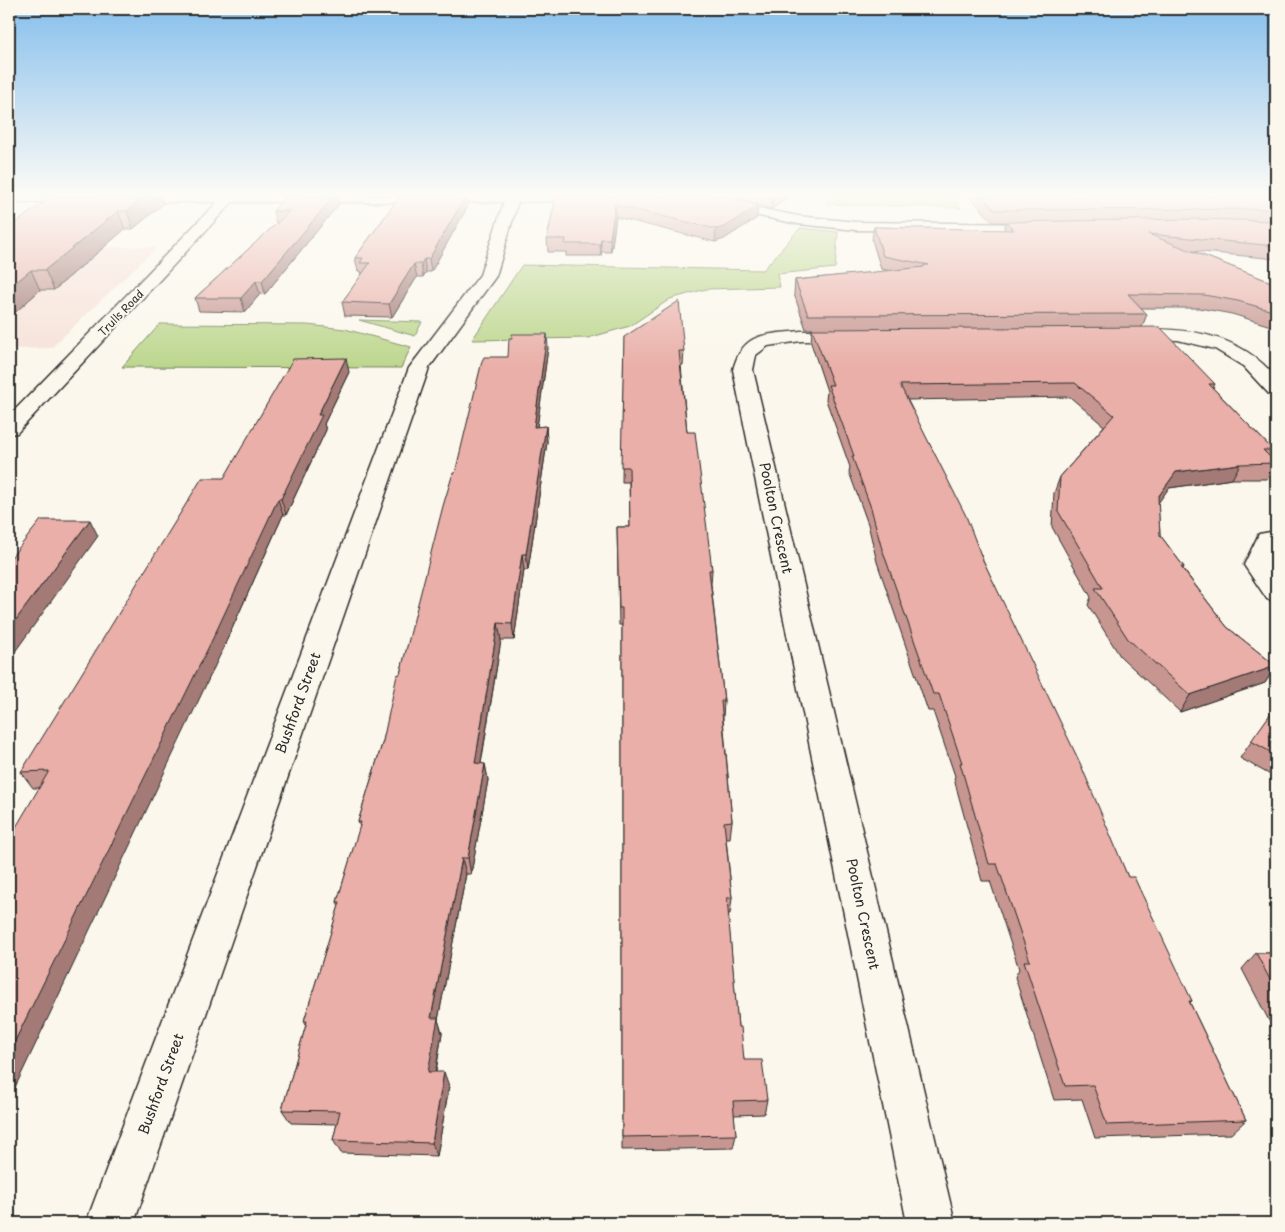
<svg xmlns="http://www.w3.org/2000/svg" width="1285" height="1232" font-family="'Playpen Sans',sans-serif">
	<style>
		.built { fill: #f6e1d8 }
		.green { fill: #bcd68d; stroke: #74805c }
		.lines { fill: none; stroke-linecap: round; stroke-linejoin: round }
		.minor-casing { stroke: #2b2b2b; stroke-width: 3 }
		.tertiary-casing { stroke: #2b2b2b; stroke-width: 3 }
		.minor { fill: #fbf7ec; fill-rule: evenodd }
		.tertiary { fill: #fbf7ec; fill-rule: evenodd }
		.wall { fill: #c89690; stroke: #2b2b2b }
		.shaded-wall { fill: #a37a76; stroke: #2b2b2b }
		.building { fill: #e9afa8; stroke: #2b2b2b }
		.labels { text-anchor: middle; stroke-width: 4; stroke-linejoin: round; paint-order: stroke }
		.far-street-label { font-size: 11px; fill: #2b2b2b; stroke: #fbf7ec }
		.street-label { font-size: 14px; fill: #2b2b2b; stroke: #fbf7ec }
	</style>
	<rect width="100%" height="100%" fill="#fbf7ec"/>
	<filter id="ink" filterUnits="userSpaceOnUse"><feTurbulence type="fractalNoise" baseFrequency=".02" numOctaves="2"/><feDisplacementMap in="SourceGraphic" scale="10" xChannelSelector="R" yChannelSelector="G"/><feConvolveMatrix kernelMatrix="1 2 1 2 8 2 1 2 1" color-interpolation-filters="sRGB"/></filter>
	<g filter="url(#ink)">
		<path class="built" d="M157 247 51 348 9 349V248Z"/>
		<g class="green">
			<path d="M832 196H953L961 208 826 204Z"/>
			<path d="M800 228 838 232 835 268 777 274 780 287 706 289 670 299 630 326 588 338 472 340 522 265 763 270Z"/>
			<path d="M359 320 422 322 415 336Z"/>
			<path d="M160 324 307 325 345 329 411 347 401 368 122 367Z"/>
		</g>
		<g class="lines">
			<g class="minor-casing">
				<g id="minor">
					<path d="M9 196H616L609 200 518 202 496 276 429 368 134 1223H86L409 368 480 275 504 202H9Z"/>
					<path d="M707 196H726L758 208 798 216 856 222 1042 224 1049 228 1042 232 856 230 798 224 754 215 709 199Z"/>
					<path d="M1130 329C1185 328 1239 332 1276 378V396L1269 394 1243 366 1215 349 1178 340 1124 338 1121 334 1124 330Z"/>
					<path d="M801 331H849L855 332 858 336 855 340 849 341H801L768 346 756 355 753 370 955 1223H907L733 370C743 331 766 335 801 331Z"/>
					<path d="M1276 531V549L1270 565 1276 574V602L1267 599 1244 565 1259 534Z"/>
				</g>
			</g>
			<g class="tertiary-casing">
				<path id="tertiary" d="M223 196H238L17 433 9 434V416Z"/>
			</g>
			<use href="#minor" class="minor"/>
			<use href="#tertiary" class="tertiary"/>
		</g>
		<g class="wall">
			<path d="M52 196H161L163 204 133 229H125L54 290H40L9 318Z"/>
			<path d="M286 196H338L339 204 265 294H260L245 312 199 311 195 298 277 223H276L273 211Z"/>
			<path d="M400 196H468L469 204 431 272H426L423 277H417L392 317 345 316 342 302 362 275 361 271H358L355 258Z"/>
			<path d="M556 196H792L771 209 732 197 757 218 724 239 715 242 616 217 611 252H601V256H566V252H548L547 239Z"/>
			<path d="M969 196H1276V210L1272 221H1276V259L1192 251 1276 284V328L1274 327 1232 314 1199 308H1141L1147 314 1142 327 1215 384 1213 388 1273 450 1270 457 1276 463 1267 479H1232L1169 488 1158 502 1160 535 1184 567 1183 569 1227 627 1276 666 1265 683 1180 712 1120 656 1088 605 1091 597 1052 527 1054 493 1060 477 1104 426 1070 397 907 400 982 558 1128 877 1192 1001 1190 1003 1246 1120 1231 1134 1095 1138 1082 1099 1054 1100 1015 977 1019 969 990 881H982L954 779 955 776 933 711H928L877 562 868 524 849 472 850 467 826 400 827 391 811 343 812 329H806L794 294 795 280 891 271 881 269 872 240 874 227 1004 230 1006 222H993Z"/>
			<path d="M624 337 684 351 683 365H681L687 432 712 570 711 584 724 701 723 718 732 821 730 838H726L732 898 730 914H728L738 1027 744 1060 767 1100 764 1114 734 1115 736 1135 733 1148 622 1150V625H619L617 527H630L629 482H622Z"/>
			<path d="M548 348 537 427 546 426 547 442 528 570H524L514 640H501L481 764H485L488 780 471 874H466L438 1020 442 1033 436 1072 449 1086 437 1156 341 1153 333 1140 337 1124 291 1123 282 1110 306 1025 304 1021 339 906 337 902 360 827 358 822 383 741 400 674 455 473 508 357Z"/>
			<path d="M349 372 324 424 326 430 286 515H283L222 651 39 788H33L21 772 224 478Z"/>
			<path d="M1276 706V778L1240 758Z"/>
			<path d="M1256 953H1276V1034L1242 969Z"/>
		</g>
		<g class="shaded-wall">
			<path d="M145 196H161L163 204 133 229 127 211Z"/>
			<path d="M334 196H338L339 204 265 294 262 281Z"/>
			<path d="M466 196H468L469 204 431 272 429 259Z"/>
			<path d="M775 196H792L771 209 772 198Z"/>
			<path d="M615 205 616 217 611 252 610 239Z"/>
			<path d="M758 206 757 218 724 239 715 242 716 229Z"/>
			<path d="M118 211 125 229 54 290 45 270Z"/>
			<path d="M601 239V256L600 244Z"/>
			<path d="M424 259 426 272 423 277 421 264Z"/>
			<path d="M414 264 417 277 392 317 389 304Z"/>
			<path d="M31 270 40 290 9 318V288Z"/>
			<path d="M256 281 260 294 245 312 241 298Z"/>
			<path d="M547 334 548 348 535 442 534 427Z"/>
			<path d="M346 358 349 372 324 424 326 430 286 515 281 499 318 415Z"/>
			<path d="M546 426 547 442 528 570 526 554Z"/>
			<path d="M1240 464 1232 479 1169 488 1151 513 1158 497 1176 472Z"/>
			<path d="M278 499 283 515 222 651 9 1100V1053Z"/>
			<path d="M90 520 98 536 9 660V629Z"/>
			<path d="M522 554 524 570 514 640 512 624Z"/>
			<path d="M498 623 501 640 478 780 475 763Z"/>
			<path d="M1276 666 1265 683 1180 712 1190 695Z"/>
			<path d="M485 764 488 780 471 874 468 858Z"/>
			<path d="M462 858 466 874 438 1020 442 1033 433 1086 428 1072 431 1018Z"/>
			<path d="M444 1072 449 1086 437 1156 432 1143Z"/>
		</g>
		<g class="building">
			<path d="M52 196H145L127 211H118L45 270H31L9 288V228Z"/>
			<path d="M286 196H334L262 281H256L241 298H195L290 211H273Z"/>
			<path d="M400 196H466L429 259H424L421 264H414L389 304 342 302 370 263H360L363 258H355Z"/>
			<path d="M556 196H728L758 206 725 227 716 229 615 205 610 239H601L600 244H565L566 239H547Z"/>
			<path d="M766 196H775L772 198Z"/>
			<path d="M982 196H1276V209L995 210Z"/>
			<path d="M1195 219 1276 221V246L1148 234 1276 284V312L1238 301 1204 295 1128 294 1147 314 808 315 795 280 924 267V265H929L883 256 874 227 1014 230 1006 222Z"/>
			<path d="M679 301 684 351H679L687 432H695L712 570H709L724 701H721L732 821 724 822 732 898H727L738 1027H741L744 1060H762L767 1100 733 1101 736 1135 622 1137V608H619L617 527H630L629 467H621L624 337Z"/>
			<path d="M1160 327 1215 384H1209L1273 450H1263L1276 463 1240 464 1176 472 1158 497 1160 535 1184 567H1181L1227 627 1276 666 1190 695 1128 639 1095 588H1103L1058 511 1060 477 1114 415 1075 383 900 385 966 516 982 558 1080 763 1128 877H1134L1192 1001H1189L1246 1120 1107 1125 1093 1085 1065 1086 1024 961H1030L997 864H989L960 763H962L939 694H933L881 546 871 508 852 456H854L828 385H833L812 329Z"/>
			<path d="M512 334H547L534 427 546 426 526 554H522L512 624 498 623 475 763 485 764 468 858H462L431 1018H438L428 1072H444L432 1143 333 1140 340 1111 282 1110 307 1021H304L340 902H337L361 822H358L383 741 397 675 400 674 443 506 453 473H455L482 361 484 357H508L509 338H512Z"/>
			<path d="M346 358 318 415H322L281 499H278L215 634 9 1053V839L49 771 21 772 202 478H224L293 359Z"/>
			<path d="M41 520H90L9 629V560Z"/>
			<path d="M1276 706V755L1251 741Z"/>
			<path d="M1256 953H1276V991Z"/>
		</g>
	</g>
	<linearGradient id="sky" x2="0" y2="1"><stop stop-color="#86bfec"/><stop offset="0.53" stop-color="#fdfbf6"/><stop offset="1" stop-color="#fdfbf6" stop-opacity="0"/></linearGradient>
	<rect width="1285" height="368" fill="url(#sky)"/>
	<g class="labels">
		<g class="far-street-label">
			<text transform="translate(121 313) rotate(-46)" y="4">Trulls Road</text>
		</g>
		<g class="street-label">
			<text transform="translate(776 518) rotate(78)" y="5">Poolton Crescent</text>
			<text transform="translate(298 703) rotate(-70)" y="5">Bushford Street</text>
			<text transform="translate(863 914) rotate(78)" y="5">Poolton Crescent</text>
			<text transform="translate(161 1084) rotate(-70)" y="5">Bushford Street</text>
		</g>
	</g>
	<rect width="1285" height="1232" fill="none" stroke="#fbf7ec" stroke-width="30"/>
	<rect x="15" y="15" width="1255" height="1202" fill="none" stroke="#2b2b2b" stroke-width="2" filter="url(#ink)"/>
</svg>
